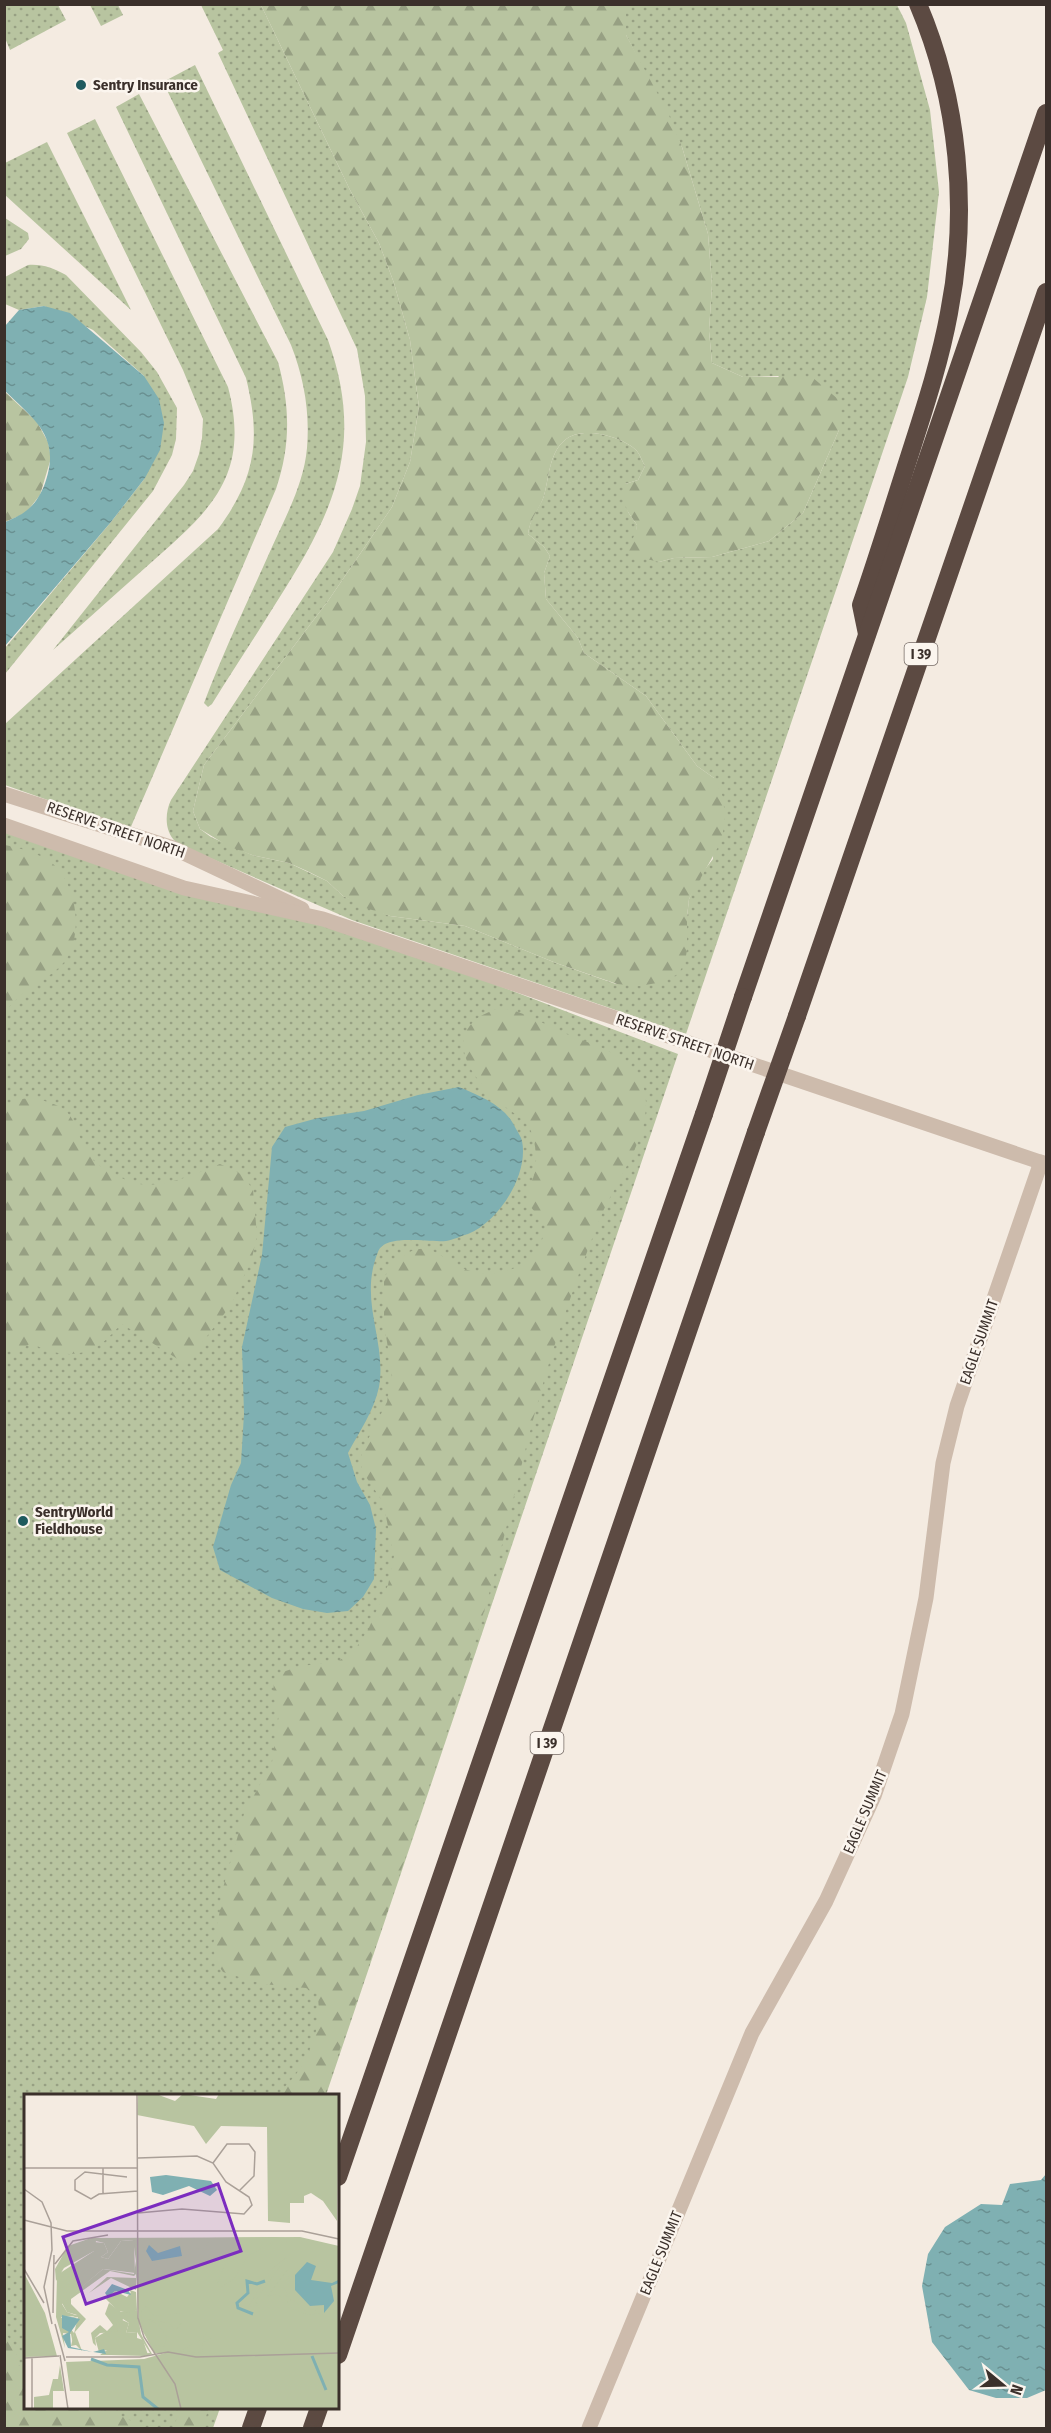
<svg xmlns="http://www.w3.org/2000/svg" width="1051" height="2433" font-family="'Fira Sans Condensed',sans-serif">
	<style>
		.grass { fill: url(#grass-dots) }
		.forest { fill: url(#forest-firs) }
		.water { fill: url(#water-ripples) }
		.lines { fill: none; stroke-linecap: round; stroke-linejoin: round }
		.minor { stroke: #cdbbac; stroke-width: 15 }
		.motorway { stroke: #5c4a42; stroke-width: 18 }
		.motorway-bridge { stroke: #5c4a42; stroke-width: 18 }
		.poi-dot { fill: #1f5a5e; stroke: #fbf5ee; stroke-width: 2 }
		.labels { text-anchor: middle; stroke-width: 5; stroke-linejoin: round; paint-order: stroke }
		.shield { fill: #fbf5ee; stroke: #756b66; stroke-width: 1.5 }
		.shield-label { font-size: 14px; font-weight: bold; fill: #3b302b }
		.poi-label { font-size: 15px; font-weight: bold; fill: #3b302b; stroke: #fbf5ee; text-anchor: start }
		.street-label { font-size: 15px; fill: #3b302b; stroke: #fbf5ee }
		.inset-river { fill: none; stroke: #7fb0b2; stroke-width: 3 }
		.inset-road { fill: none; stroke: #aaa098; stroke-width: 1.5 }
		.view { fill: #7b2cbf; fill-opacity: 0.15; stroke: #7b2cbf; stroke-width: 3 }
		.inset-edge { fill: none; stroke: #3b302b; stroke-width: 3 }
	</style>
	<defs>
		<pattern id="grass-dots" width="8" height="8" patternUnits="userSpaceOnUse" patternTransform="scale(1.5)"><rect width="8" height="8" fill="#b8c4a0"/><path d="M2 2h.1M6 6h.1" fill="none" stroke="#97a083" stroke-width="1.8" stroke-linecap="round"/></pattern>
		<pattern id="forest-firs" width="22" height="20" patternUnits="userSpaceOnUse" patternTransform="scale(1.5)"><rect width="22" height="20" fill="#b8c4a0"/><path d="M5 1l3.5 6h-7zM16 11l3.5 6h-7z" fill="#97a083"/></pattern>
		<pattern id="water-ripples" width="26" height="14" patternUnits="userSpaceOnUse" patternTransform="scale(1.5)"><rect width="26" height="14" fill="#7fb0b2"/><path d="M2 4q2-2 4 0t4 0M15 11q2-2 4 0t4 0" fill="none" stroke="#699091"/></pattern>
	</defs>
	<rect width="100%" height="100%" fill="#f4ebe1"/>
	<g class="grass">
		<path d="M5 4 58 5 66 20 10 50 5 38Z"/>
		<path d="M90 5H118L123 15 101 26Z"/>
		<path d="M201 5H261L350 190 379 243 394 283 410 340 419 407 410 462 392 507 328 601 204 765 193 811 200 829 211 837 252 855 289 863 327 881 343 896 390 916 465 926 556 963 616 984 687 949V917L689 899 699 877 713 859 714 778 697 766 646 696 584 653 578 638 546 599 544 573 550 556 544 547 528 534C531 514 538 512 544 496 549 478 549 454 564 441 580 425 621 436 636 450 640 454 642 461 645 466L638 480 625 484 628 512 637 525 636 536 659 562 674 558 712 557 769 541 803 513 839 430 778 376 743 377 712 363 709 331 712 285 708 234 682 147 626 35V5H897L906 23 930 110 939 192 927 297 908 377 686 1034 352 920 194 851C189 848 181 846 176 842 164 832 165 812 171 800L333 552 352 509 360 486 366 442 365 396 357 349 218 53 223 50Z"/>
		<path d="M195 65 328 340C366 446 333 514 276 603 255 637 233 670 212 704L208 707 204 703C224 650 249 599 272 547 286 516 304 483 307 448 310 412 304 378 291 345L163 82Z"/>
		<path d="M139 94 278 362C290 406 291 445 276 489L130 829 5 785V724L218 529C256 478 261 439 246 378L116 107Z"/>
		<path d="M95 119 228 387C252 479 207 513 145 568 114 595 84 623 53 650L184 485 193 471 199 454 202 438 203 419 183 370 67 133Z"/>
		<path d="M47 142 131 310 5 195V163Z"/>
		<path d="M5 218 28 233 29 239 21 249 5 256Z"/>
		<path d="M28 265C43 264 53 268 66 275L141 352 157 372 177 408 176 439 172 455 153 491 5 674V648L111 522 145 478 144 376 93 330 44 306 19 310 5 304V277Z"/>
		<path d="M5 825 122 865 323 919 678 1054 326 2095 26 2096V2408H220L213 2428H5Z"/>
	</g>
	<g class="forest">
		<path d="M261 5H626V35L668 113 682 147 708 234 712 285 709 331 712 363 743 377H812L839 400V430L803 513 769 541 712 557 674 558 659 562 634 556 628 550C631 540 636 535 637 525L628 512 621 495 625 484 638 480 645 466C642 461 640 454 636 450 621 436 580 425 564 441 549 454 549 478 544 496 539 511 531 515 528 534L544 547 550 556 544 573 546 599 578 638 584 653 646 696 697 766 714 778 723 797 725 817 722 840 689 899 687 917V949L685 963 678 974 663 982 639 986 617 984 556 963 465 926 390 916 366 908 343 896 327 881 307 871 289 863 252 855 228 846 200 829 193 811 204 765 328 601 392 507 410 462 419 407 410 340 394 283 379 243 350 190Z"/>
		<path d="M4 391 37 422 48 442 51 458 40 495 26 513 5 522Z"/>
		<path d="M5 845C20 848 39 853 52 863 77 884 84 935 65 961 55 974 41 980 28 989 20 996 12 1004 5 1011Z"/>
		<path d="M499 1008C522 1010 541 1023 562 1032 596 1047 645 1056 646 1102 647 1141 616 1182 601 1216 584 1258 569 1301 555 1344 525 1437 508 1533 480 1625 432 1783 378 1940 324 2095H278C285 2086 293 2079 299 2070 313 2048 323 2019 317 1994L306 1988 263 1984 223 1972 216 1962 213 1945 220 1910 221 1895 244 1814 272 1762 279 1714 273 1695 274 1682 283 1672 300 1666 337 1662 354 1651 368 1630 388 1585 394 1556 383 1502 362 1471V1451L387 1402 392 1372 384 1324V1277C394 1265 407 1247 425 1249 437 1250 447 1261 458 1266 495 1285 542 1267 546 1223 540 1217 531 1209 528 1202 525 1193 532 1183 534 1175 538 1162 536 1142 530 1129 523 1117 509 1111 499 1102 478 1083 446 1047 475 1020 481 1015 491 1011 499 1008Z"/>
		<path d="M33 1098C83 1109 68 1123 91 1157 97 1166 108 1171 117 1175 122 1178 128 1182 134 1183 162 1190 194 1174 220 1164L243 1175 253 1190 257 1235 252 1258 231 1305 198 1348 184 1363 122 1324C115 1330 109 1338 102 1343 80 1360 53 1355 31 1343L17 1352 6 1350 5 1111C11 1099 20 1099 33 1098Z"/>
		<path d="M5 2333 15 2346 19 2365 25 2374 26 2408C66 2408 108 2403 143 2428H5Z"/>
		<path d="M181 2408H209L202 2428H173Z"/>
	</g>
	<g class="water">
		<path d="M44 306 70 313 144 376 159 399 164 423 160 450 145 478 111 522 5 646V522C25 514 35 507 44 486 62 438 37 422 5 391V326L19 310Z"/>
		<path d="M459 1087C482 1097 505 1105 516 1129 518 1132 521 1137 522 1141 529 1174 499 1222 468 1234 461 1236 453 1240 446 1241 429 1243 385 1233 378 1252 358 1301 387 1340 379 1387 374 1411 359 1432 348 1453L357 1482 370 1505 376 1529 374 1579 363 1597 348 1611 327 1613 303 1609 272 1598 220 1570 213 1547 231 1485 241 1463 244 1414 242 1347 262 1255 272 1147 285 1127 318 1118 364 1111 418 1095Z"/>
		<path d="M1046 2174V2390L1027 2398H996L969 2390 932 2342 922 2286 928 2254 945 2227 981 2204 1002 2205 1010 2184 1041 2180Z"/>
	</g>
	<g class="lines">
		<g class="minor">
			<path d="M4 794 173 848 302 909"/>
			<path d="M4 825 184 888 323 919 1046 1164"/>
			<path d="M589 2428 752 2033 826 1901 874 1796 902 1714 926 1598 943 1463 957 1406 1041 1162"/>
		</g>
		<g class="motorway">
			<path d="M867 634 861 605C878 556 893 507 909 457 924 410 940 362 949 313 969 211 959 100 918 4"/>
			<path d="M743 997 1046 113"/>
			<path d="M797 1016 1046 292"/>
			<path d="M338 2177 704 1114"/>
			<path d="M338 2355 756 1132"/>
			<path d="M251 2428 258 2408"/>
			<path d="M312 2428 319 2408"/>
		</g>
		<g class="motorway-bridge">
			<path d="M704 1114 743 997"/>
			<path d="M756 1132 797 1016"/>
		</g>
	</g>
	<g class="poi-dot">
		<circle cx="81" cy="85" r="6"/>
		<circle cx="23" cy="1521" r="6"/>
	</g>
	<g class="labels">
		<g class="shield">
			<rect x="904.5" y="643" width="33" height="22" rx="4.5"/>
			<rect x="530.5" y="1732" width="33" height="22" rx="4.5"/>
		</g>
		<g class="shield-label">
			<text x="921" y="659">I 39</text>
			<text x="547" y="1748">I 39</text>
		</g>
		<g class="poi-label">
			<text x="93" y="90">Sentry Insurance</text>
			<text x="35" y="1517">SentryWorld<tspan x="35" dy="17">Fieldhouse</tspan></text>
		</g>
		<g class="street-label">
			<text transform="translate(116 830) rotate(19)" y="5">RESERVE STREET NORTH</text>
			<text transform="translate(685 1042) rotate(19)" y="5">RESERVE STREET NORTH</text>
			<text transform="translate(979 1342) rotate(-71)" y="5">EAGLE SUMMIT</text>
			<text transform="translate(865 1812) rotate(-67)" y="5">EAGLE SUMMIT</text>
			<text transform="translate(661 2253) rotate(-68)" y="5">EAGLE SUMMIT</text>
		</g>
	</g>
	<g transform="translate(24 2094)">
		<rect width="315" height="315" fill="#f4ebe1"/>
		<path d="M276 143 315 152V259H130L115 229 112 180 110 182 86 177 47 205V210L62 225 51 238 58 257 52 251 47 252 54 223 47 224 53 221 43 218 38 209 79 175 110 180 112 167 109 146 97 147 84 165 77 163 84 158 80 149 72 147 70 157 40 174 32 187 31 175 44 152 67 144ZM83 183 112 184V196L87 184 65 199ZM85 209 97 218 113 216 117 240 128 260 121 262 87 261 126 259 113 238 102 239 105 229 99 225 94 238 76 239 71 244 72 252 69 249 67 239 76 231 83 237 89 231 81 220ZM36 271 40 297H29V315H10V303L25 301 29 285H34Z" fill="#b8c4a0"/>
		<path d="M114 0H132L151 7 159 0 192 5 195 0H315L313 127 299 107 287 99 280 102V109H266V129L244 127 243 33 197 32 182 50 170 32 113 21ZM252 143 261 144 263 149H247L224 162 210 185 197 193 193 191 200 172 211 165 214 146H185L182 154 163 156 155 151 135 158 129 148 116 156 117 146 121 145ZM110 146 111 179 79 175 38 210 43 218 54 222 37 223 50 239 49 250 47 240 39 239 41 254 32 223 33 181 70 157V148L80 149 84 158 77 163 84 165 97 147ZM263 163 231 207 234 211 224 213 248 175ZM137 167 145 169 148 180 133 185 132 169ZM264 175H270L259 192 265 204 260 200 258 204 253 200 243 203ZM0 179 21 219 33 262 0 263ZM103 195 112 198 113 216 106 219 94 217 82 205 91 197 103 203 107 198ZM268 205 283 218 291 217 296 211 297 219 284 221 265 213 262 216V209ZM122 212 130 222 158 219V228L152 236 144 229 122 225 134 230 143 243 140 253 127 250 119 238 117 218ZM96 225 105 229 102 239 113 238V244L119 246 124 261H76L83 256 75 258 71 244 83 237 94 238 92 229ZM182 238 188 244 179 248 178 259 156 257 179 245Z" fill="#b8c4a0"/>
		<path d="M141 259H315V315H65V297H46L42 268 120 265Z" fill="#b8c4a0"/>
		<path d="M142 81 187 87 193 96 186 102 165 92 139 101 128 98 126 83ZM125 151 134 159 156 152 158 162 128 167 122 157ZM283 168 292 172 287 186 308 189 314 186 315 176V189L307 192 310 207 300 219V211L286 212 271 196V181ZM88 190 104 196 107 201 91 197 84 203 81 199ZM38 221 56 225 46 239 47 253 69 258 80 255 82 260 44 254 38 242 45 238 38 234Z" fill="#7fb0b2"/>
		<path class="inset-river" d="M229 220 214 214 213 209 224 199 223 187 233 190 241 187M288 262 302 296M67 265 83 271 115 273 119 303 134 315"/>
		<path class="inset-road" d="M113 0 114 225M189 69 203 50H225L231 58 230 82 215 97M0 74H113M79 74V100M103 83 61 78 51 86V96L67 105 75 100 114 97M0 95 18 108 27 129 28 156 20 193 28 230M114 119 158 115 220 120 228 111 225 103 202 88 189 69 173 62 114 64M0 126 43 137H278L315 145M31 170 49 147 84 141M0 175 20 209M29 219 30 161M114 224 120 243 151 290 157 315M31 230 41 267M36 261 44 315M8 263V315M42 263H116L144 258 172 263 315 259M0 264 35 262"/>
		<path class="view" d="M194 90 217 157 62 210 39 143Z"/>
		<rect width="315" height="315" class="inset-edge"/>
	</g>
	<rect width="1051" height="2433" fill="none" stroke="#3b302b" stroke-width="12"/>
	<g transform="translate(1003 2385) rotate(109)" stroke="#fbf5ee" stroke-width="4.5" paint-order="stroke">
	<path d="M0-4.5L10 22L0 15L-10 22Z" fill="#3b302b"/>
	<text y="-9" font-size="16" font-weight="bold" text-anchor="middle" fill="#3b302b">N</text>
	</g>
</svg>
